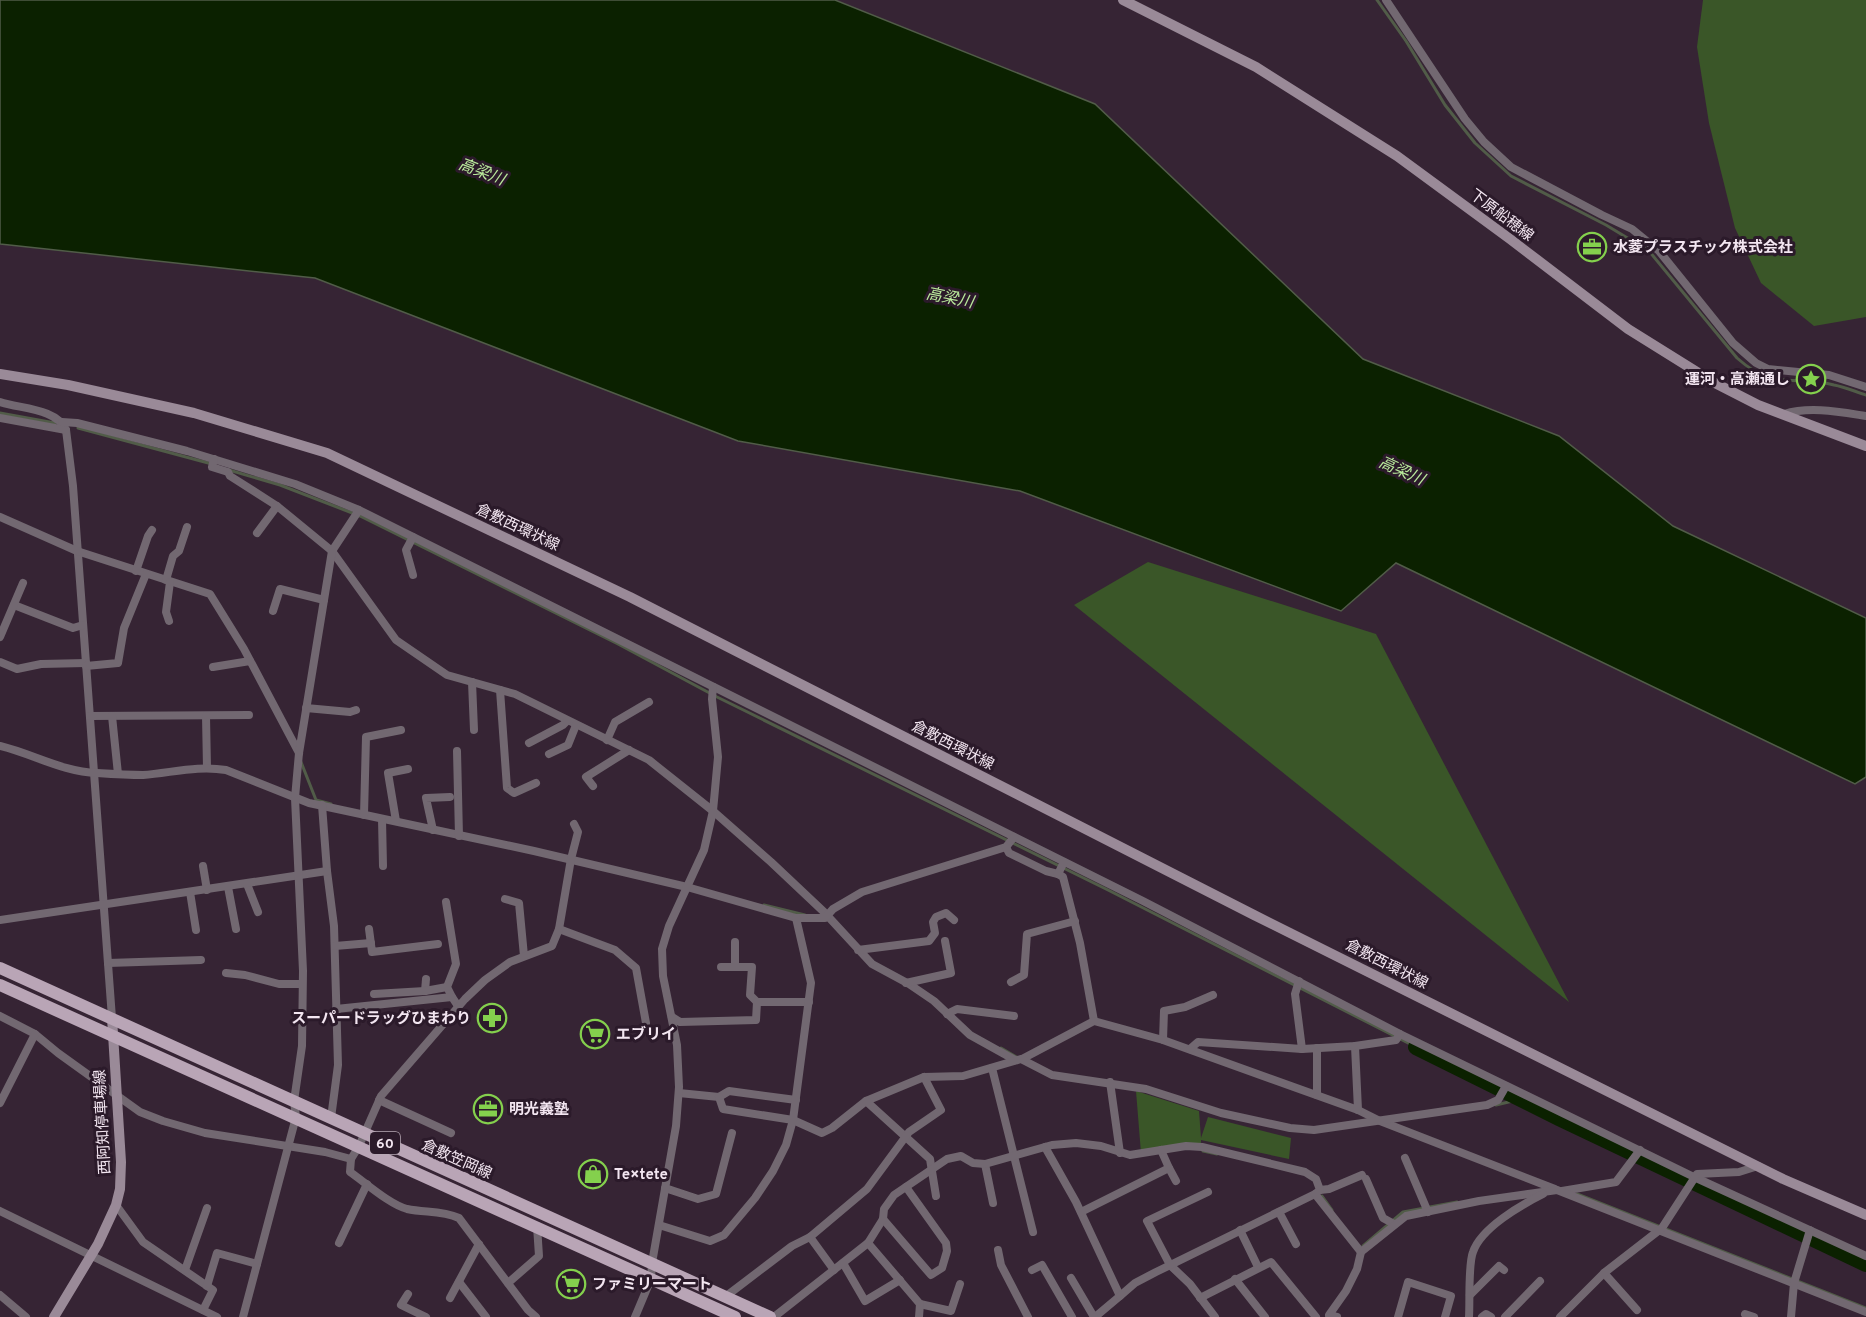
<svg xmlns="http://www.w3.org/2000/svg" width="1866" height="1317" font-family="Overpass,'Noto Sans JP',sans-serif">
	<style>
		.green { fill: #3a5628 }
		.water { fill: #0b2100; stroke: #515c48; stroke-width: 1.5 }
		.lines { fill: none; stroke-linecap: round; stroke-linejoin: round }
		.stream { stroke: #515c48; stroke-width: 3 }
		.river { stroke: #0b2100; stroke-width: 16 }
		.minor { stroke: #726871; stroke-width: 8 }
		.secondary { stroke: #9a8a98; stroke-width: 10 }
		.primary { stroke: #b9a5b6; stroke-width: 12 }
		.labels { text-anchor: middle; stroke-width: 6; stroke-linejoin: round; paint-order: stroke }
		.shield { fill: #2b1a2a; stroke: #b7a9b5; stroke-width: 1.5 }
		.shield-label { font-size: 14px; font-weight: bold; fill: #f3e6f1 }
		.street-label { font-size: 15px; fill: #f3e6f1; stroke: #2b1a2a }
		.poi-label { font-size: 15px; font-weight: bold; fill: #f3e6f1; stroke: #2b1a2a; text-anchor: start }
		.water-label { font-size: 16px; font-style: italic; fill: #baeb9c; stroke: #2b1a2a }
	</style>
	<rect width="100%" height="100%" fill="#362434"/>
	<g class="green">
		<path d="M1703 0H1866V317L1814 326 1761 283 1735 228 1709 123 1697 47Z"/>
		<path d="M1148 562 1376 634 1569 1002 1074 605Z"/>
		<path d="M1136 1091 1199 1111 1201 1138 1208 1117 1291 1138 1289 1159 1201 1140V1148L1141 1153Z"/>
	</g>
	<path class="water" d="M0 0H835L1095 104 1363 359 1559 436 1673 526 1866 618V777L1855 784 1396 563 1341 611 1020 491 738 441 315 278 0 244Z"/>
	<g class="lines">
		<g class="stream">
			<path d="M1377 0 1406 41 1445 105 1475 143 1511 176 1606 225 1649 251 1737 358C1774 391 1792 375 1834 385 1845 387 1856 392 1866 395"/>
			<path d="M0 413 55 423"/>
			<path d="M78 428 212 464"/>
			<path d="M229 470 280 485 360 516 618 644 717 697 1108 890 1416 1047"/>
			<path d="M301 762 316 800 331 804"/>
			<path d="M764 905 805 915"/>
			<path d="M1001 1048 1018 1058"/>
			<path d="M1496 1105 1521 1099"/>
			<path d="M1203 1151 1217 1154"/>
			<path d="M1577 1194 1866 1308"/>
			<path d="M1322 1196 1332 1210"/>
			<path d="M1363 1246 1403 1212 1457 1202"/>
		</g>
		<path class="river" d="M1416 1047 1559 1118 1866 1264"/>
		<g class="minor">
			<path d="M1386 0 1465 119 1484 142 1511 167 1602 215 1632 229 1659 251 1733 343 1756 363 1768 369 1829 375 1866 387"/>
			<path d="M0 402C21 409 56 408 66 430L73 486 112 1018"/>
			<path d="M1784 414C1810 406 1840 412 1866 416"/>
			<path d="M0 418 66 430"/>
			<path d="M62 422 77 423 187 451 295 484 359 510 1143 901 1400 1034 1694 1177 1866 1256"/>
			<path d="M214 459 212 467 228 472 230 476 277 506 332 551 396 640 447 675 515 694 649 760 713 811 771 862 824 912 872 964 909 984 934 1001 970 1035 1015 1060"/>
			<path d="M0 517 77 551 210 594 244 649 299 753"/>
			<path d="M257 533 277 506"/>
			<path d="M136 571 148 536 152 530"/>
			<path d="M413 575 406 550 413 537"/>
			<path d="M166 580 173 556 179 551 187 527"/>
			<path d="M14 605 73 628 83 625"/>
			<path d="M273 611 280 589 324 600"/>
			<path d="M169 621 166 612 170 582"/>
			<path d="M0 637 23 583"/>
			<path d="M0 662 17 669 41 664 86 663"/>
			<path d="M86 666 118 663 124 628 146 574"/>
			<path d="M213 667 250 661"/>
			<path d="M472 682 474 730"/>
			<path d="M500 690 507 788 514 793 536 783"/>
			<path d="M306 708 350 712 356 710"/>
			<path d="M90 716 249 715"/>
			<path d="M112 716 118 774"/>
			<path d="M206 716 207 768"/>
			<path d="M607 740 615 722 649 702"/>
			<path d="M529 743 563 725 567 721"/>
			<path d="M0 746C33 754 63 772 97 773 112 774 128 775 143 775 171 773 198 765 226 770L309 803 534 851 687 887 796 918H825L833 909 862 892 1006 847 1014 837"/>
			<path d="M457 751 459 836"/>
			<path d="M549 754 568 745 576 725"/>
			<path d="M593 786 586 777 629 750"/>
			<path d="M322 805 327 871 334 926 338 1065 331 1118"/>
			<path d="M364 815 366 737 401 730"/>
			<path d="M382 819 383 866"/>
			<path d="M396 821 388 773 408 769"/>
			<path d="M433 830 426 798 450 797"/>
			<path d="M1006 847 1009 853 1046 871 1058 874"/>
			<path d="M1064 862 1058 874 1063 877 1080 943 1094 1021"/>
			<path d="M203 866 207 890"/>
			<path d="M247 884 258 912"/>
			<path d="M228 887 236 929"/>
			<path d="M190 892 196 930"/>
			<path d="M505 899 519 903 524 956"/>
			<path d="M446 902 456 964 447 987 452 997"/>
			<path d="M0 920 327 871"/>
			<path d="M369 929 372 952 438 944"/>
			<path d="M559 929 615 950 636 968 646 1023"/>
			<path d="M735 942V967"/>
			<path d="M335 946 371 943"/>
			<path d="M858 950 929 941 935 933 933 922 936 917 946 913 954 920"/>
			<path d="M108 963 201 960"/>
			<path d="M721 967H752L750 995 757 1002"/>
			<path d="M226 973 245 975 279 984H302"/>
			<path d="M1299 981 1295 994 1302 1049"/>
			<path d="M1011 982 1024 975 1027 934 1075 921"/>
			<path d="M906 983 951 973 945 941"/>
			<path d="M425 991 426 979"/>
			<path d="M374 994 425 991 447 987"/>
			<path d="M1213 995 1185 1007 1164 1011 1163 1040 1358 1110 1380 1121 1555 1189"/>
			<path d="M336 1009 452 997 458 1006"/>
			<path d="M947 1014 957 1009 1014 1016"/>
			<path d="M0 1016 35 1034 58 1053 140 1112 163 1121 205 1133 325 1152 351 1159"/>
			<path d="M672 1017 680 1022 756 1020 757 1002H809"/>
			<path d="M1355 1046 1358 1110"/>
			<path d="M1190 1049 1198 1042 1302 1049 1355 1046 1396 1040 1400 1034"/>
			<path d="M1022 1059 1094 1021 1163 1040"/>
			<path d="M992 1068 1033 1232"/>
			<path d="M1110 1082 1120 1153"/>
			<path d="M679 1093 719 1097 729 1091 796 1100"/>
			<path d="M1317 1095V1048"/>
			<path d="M719 1097 723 1109 793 1120 822 1133 832 1128 866 1101 924 1077 963 1076 1021 1059 1052 1075 1146 1089 1221 1113 1290 1128 1314 1130 1487 1105 1498 1100 1506 1086"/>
			<path d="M379 1100 451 1133"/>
			<path d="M866 1101 930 1159 936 1196"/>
			<path d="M0 1103 35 1034"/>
			<path d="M1045 1147 1076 1202 1120 1296 1095 1317"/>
			<path d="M1405 1158 1428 1212"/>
			<path d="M985 1164 993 1203"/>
			<path d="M1169 1168 1176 1181"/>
			<path d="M1366 1179 1383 1218 1394 1224"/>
			<path d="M665 1188 698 1199 716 1194 732 1133"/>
			<path d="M1320 1190 1329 1189 1362 1175"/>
			<path d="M1562 1191 1616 1182 1640 1150"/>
			<path d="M1208 1192 1147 1221 1170 1265 1190 1284 1215 1317"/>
			<path d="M116 1205 143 1242 213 1290 203 1310"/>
			<path d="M0 1211 217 1317"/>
			<path d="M1081 1212 1169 1168 1161 1150"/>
			<path d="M1279 1212 1296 1244"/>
			<path d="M883 1219 931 1275 942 1268 947 1251 946 1243 906 1187"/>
			<path d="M659 1225 710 1241 724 1235 755 1198 773 1171 786 1145 793 1120 811 983 796 918"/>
			<path d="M1240 1230 1258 1267"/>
			<path d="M810 1237 834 1270"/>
			<path d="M339 1243 367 1184"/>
			<path d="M868 1243 920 1304 951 1311 960 1284"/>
			<path d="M998 1250 1001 1265 1028 1317"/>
			<path d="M843 1263 865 1301 900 1280"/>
			<path d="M185 1270 207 1208"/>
			<path d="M1032 1270 1042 1265 1072 1317"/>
			<path d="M1604 1273 1637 1310"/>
			<path d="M1071 1278 1094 1317"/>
			<path d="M1235 1279 1265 1317"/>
			<path d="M459 1282 486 1317"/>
			<path d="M508 1283 539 1256 537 1226"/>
			<path d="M207 1286 217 1253 257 1264"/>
			<path d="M408 1294 401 1305 426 1317"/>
			<path d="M0 1295 26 1317"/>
			<path d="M1470 1295 1499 1266 1504 1270"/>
			<path d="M1120 1296 1135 1283 1156 1272 1315 1194"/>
			<path d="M725 1297 792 1246 810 1237 867 1189 909 1132 941 1110 924 1077"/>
			<path d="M450 1298 479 1244"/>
			<path d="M1200 1298 1271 1262 1316 1317"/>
			<path d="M1745 1314 1754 1317"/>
			<path d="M243 1317 296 1117 294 1101 302 1046 303 971 295 798 299 753 332 551 359 510"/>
			<path d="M536 1317 528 1310 459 1218C441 1210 425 1213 407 1209 389 1204 366 1183 350 1172L351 1159 359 1146 381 1096 465 999 485 980 510 962 552 946 559 929 571 859 578 832 574 824"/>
			<path d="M635 1317 651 1279 652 1263 676 1126 679 1087 677 1045 663 976 662 949 669 926 704 850 713 811 718 757 712 699 713 687"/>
			<path d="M774 1317 868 1243 883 1219 884 1209 894 1195 947 1159 961 1156 973 1163 985 1164 1052 1145 1076 1143 1101 1146 1130 1155 1186 1146 1202 1147 1305 1172 1316 1179 1320 1190 1315 1194 1361 1252"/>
			<path d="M919 1317 920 1304"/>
			<path d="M1337 1317 1329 1315 1346 1291 1357 1269 1361 1252 1406 1216 1479 1201 1557 1190 1866 1312"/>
			<path d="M1398 1317 1408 1282 1451 1296 1445 1317"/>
			<path d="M1469 1317C1470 1302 1468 1264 1473 1252 1481 1228 1521 1205 1543 1194"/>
			<path d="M1482 1317 1486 1314 1491 1317"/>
			<path d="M1505 1317 1540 1281"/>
			<path d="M1560 1317 1604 1273 1662 1228 1697 1174 1739 1172 1758 1166"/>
			<path d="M1791 1317 1794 1283 1810 1230"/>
		</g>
		<g class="secondary">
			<path d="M1123 0 1256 67 1397 156 1510 239 1628 329 1713 382 1758 405 1866 446"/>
			<path d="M0 374 68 385 194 413 327 453 630 597 1254 915 1783 1179 1866 1215"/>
			<path d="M54 1317 98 1244 116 1205 120 1189 121 1162 112 1018"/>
		</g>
		<g class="primary">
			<path d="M0 968 770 1317"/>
			<path d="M0 985 735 1317"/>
		</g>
	</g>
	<defs>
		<g id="office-ring" transform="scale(1.5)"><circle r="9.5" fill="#2b1a2a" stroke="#84d04d" stroke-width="1.5"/><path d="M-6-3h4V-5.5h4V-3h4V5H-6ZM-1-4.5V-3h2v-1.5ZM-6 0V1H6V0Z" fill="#84d04d"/></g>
		<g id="sight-ring" transform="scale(1.5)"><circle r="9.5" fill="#2b1a2a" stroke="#84d04d" stroke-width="1.5"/><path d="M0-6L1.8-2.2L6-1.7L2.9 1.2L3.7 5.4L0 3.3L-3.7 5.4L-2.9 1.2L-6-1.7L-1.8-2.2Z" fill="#84d04d"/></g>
		<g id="pharmacy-ring" transform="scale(1.5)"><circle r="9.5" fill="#2b1a2a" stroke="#84d04d" stroke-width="1.5"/><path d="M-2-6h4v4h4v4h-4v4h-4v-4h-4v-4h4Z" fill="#84d04d"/></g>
		<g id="supermarket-ring" transform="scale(1.5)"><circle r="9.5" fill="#2b1a2a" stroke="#84d04d" stroke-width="1.5"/><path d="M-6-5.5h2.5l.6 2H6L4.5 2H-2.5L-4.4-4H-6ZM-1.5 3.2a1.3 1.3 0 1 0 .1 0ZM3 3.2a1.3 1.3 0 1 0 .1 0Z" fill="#84d04d"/></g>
		<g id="shop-ring" transform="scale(1.5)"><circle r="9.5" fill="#2b1a2a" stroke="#84d04d" stroke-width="1.5"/><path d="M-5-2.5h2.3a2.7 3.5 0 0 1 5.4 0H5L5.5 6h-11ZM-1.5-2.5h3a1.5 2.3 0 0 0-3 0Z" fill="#84d04d"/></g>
	</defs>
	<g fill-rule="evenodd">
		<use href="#office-ring" x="1592" y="247"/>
		<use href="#sight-ring" x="1811" y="379"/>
		<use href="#pharmacy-ring" x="492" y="1018"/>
		<use href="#supermarket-ring" x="595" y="1034"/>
		<use href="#office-ring" x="488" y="1109"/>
		<use href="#shop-ring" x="593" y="1174"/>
		<use href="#supermarket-ring" x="571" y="1284"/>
	</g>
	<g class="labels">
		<rect class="shield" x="370" y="1132" width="30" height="22" rx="4.5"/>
		<g class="shield-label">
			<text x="385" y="1148">60</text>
		</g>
		<g class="street-label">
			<text transform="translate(1502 215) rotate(37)" y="5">下原船穂線</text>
			<text transform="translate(518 527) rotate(25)" y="5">倉敷西環状線</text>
			<text transform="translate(953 745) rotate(27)" y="5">倉敷西環状線</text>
			<text transform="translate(1387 964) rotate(27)" y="5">倉敷西環状線</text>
			<text transform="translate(102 1122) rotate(-93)" y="5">西阿知停車場線</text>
			<text transform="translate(457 1159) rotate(24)" y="5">倉敷笠岡線</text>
		</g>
		<g class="poi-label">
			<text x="1613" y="252">水菱プラスチック株式会社</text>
			<text x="1790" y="384" text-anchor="end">運河・高瀬通し</text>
			<text x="471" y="1023" text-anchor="end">スーパードラッグひまわり</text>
			<text x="616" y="1039">エブリイ</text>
			<text x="509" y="1114">明光義塾</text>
			<text x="614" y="1179">Te×tete</text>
			<text x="592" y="1289">ファミリーマート</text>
		</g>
		<g class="water-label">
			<text transform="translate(482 171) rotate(21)" y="6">高梁川</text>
			<text transform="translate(950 297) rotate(11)" y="6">高梁川</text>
			<text transform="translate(1402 470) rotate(24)" y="6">高梁川</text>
		</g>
	</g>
</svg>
